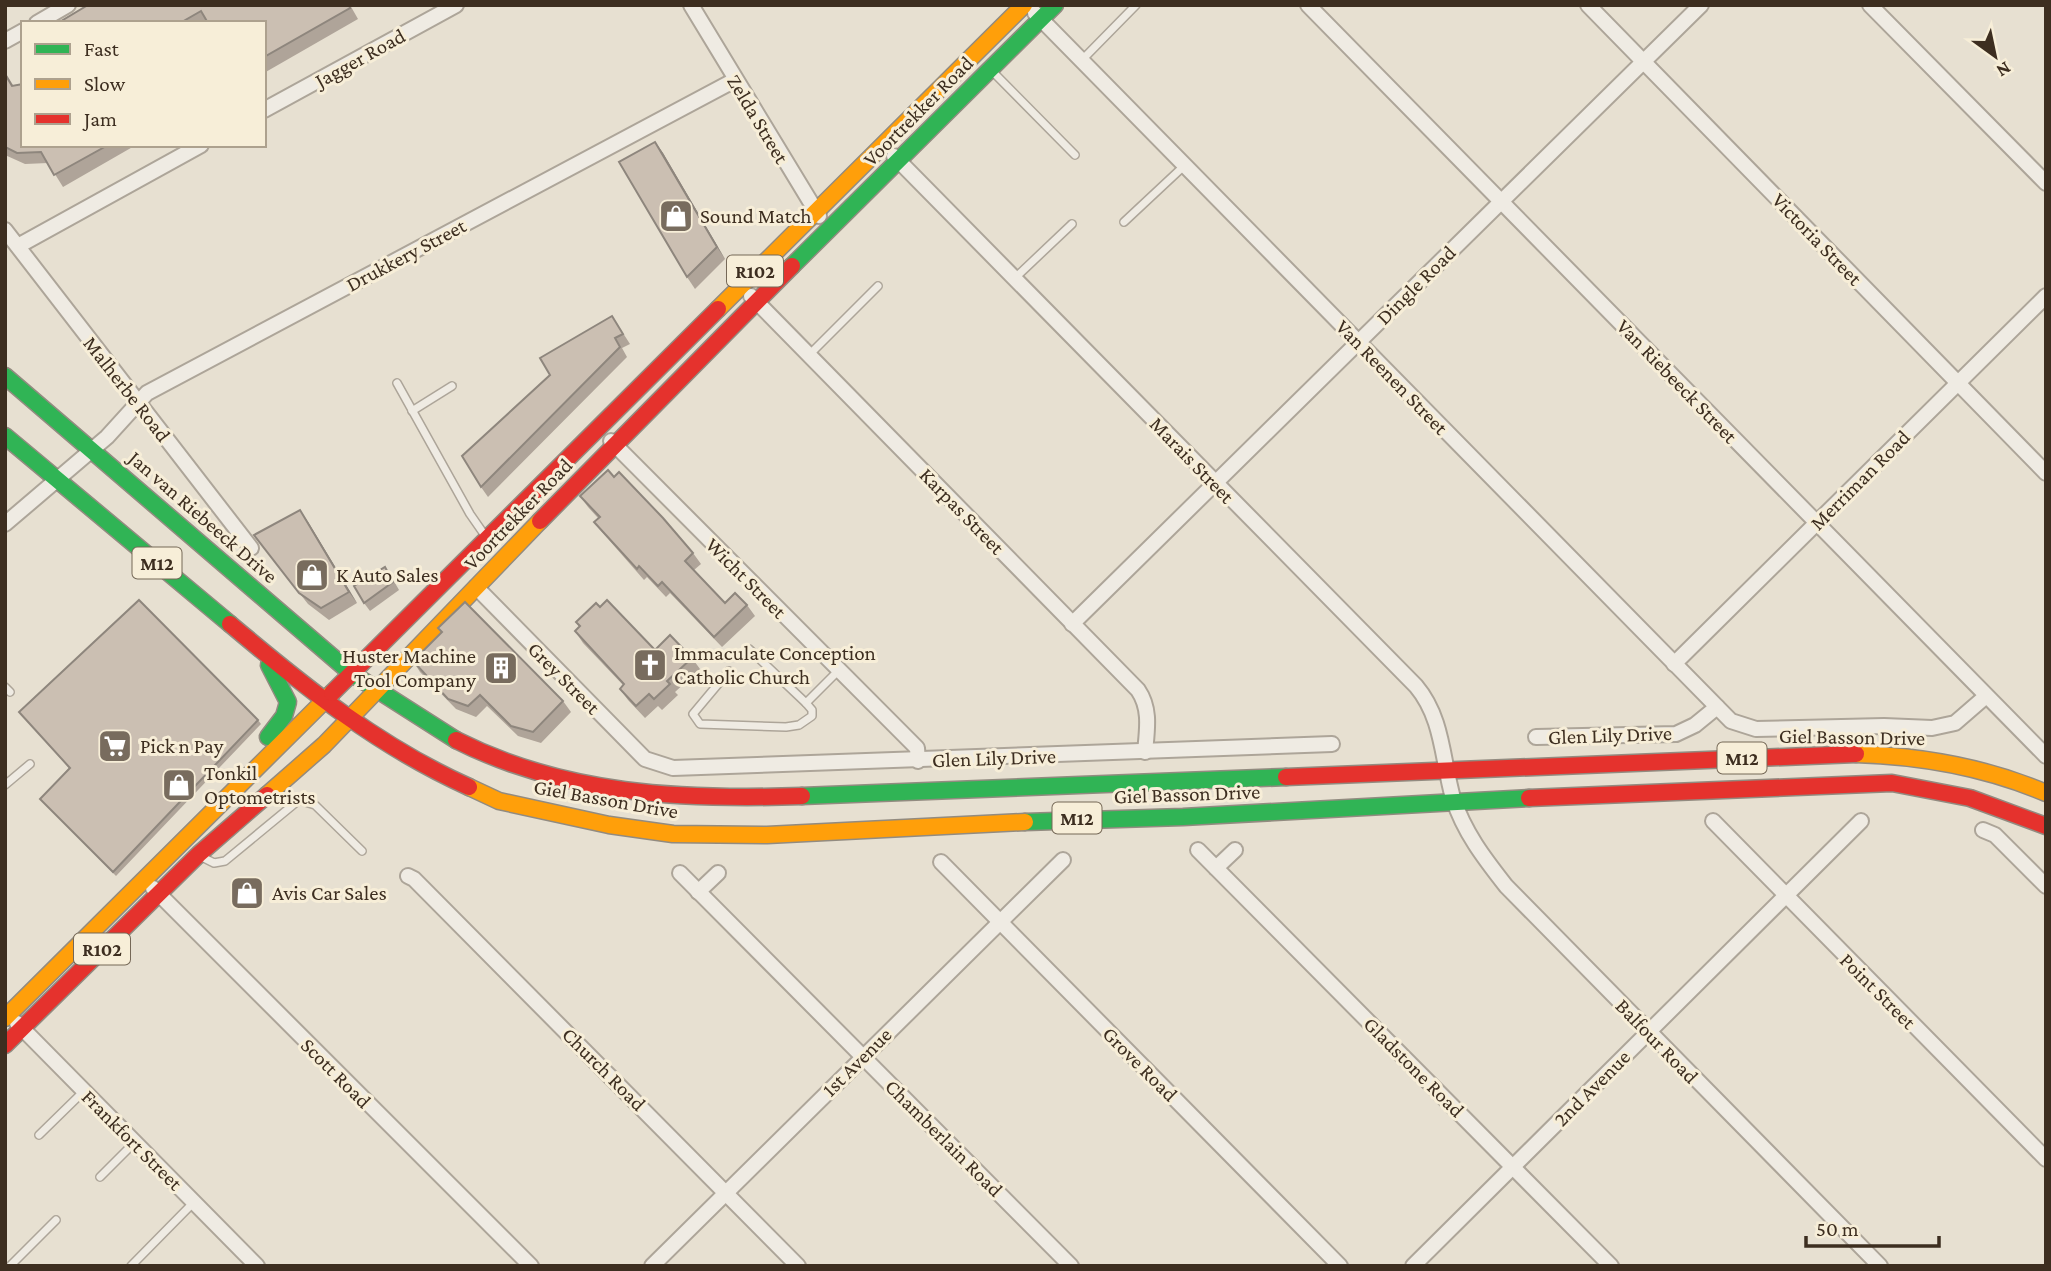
<svg xmlns="http://www.w3.org/2000/svg" width="2051" height="1271" font-family="'Crimson Pro',serif">
	<style>
		.lines { fill: none; stroke-linecap: round; stroke-linejoin: round }
		.lane-casing { stroke: #ada599; stroke-width: 10 }
		.street-casing { stroke: #ada599; stroke-width: 18 }
		.fast-casing { stroke: #928b80; stroke-width: 19 }
		.slow-casing { stroke: #928b80; stroke-width: 19 }
		.jam-casing { stroke: #928b80; stroke-width: 19 }
		.lane { stroke: #efebe3; stroke-width: 7 }
		.street { stroke: #efebe3; stroke-width: 14 }
		.fast { stroke: #30b455; stroke-width: 16 }
		.slow { stroke: #ff9f0a; stroke-width: 16 }
		.jam { stroke: #e5322d; stroke-width: 16 }
		.wall { fill: #afa499 }
		.shaded-wall { fill: #8e867d }
		.building { fill: #cbbfb2; stroke: #8e867d; stroke-width: 2 }
		.labels { text-anchor: middle; stroke-width: 6; stroke-linejoin: round; paint-order: stroke }
		.shield { fill: #f7eed8; stroke: #756857; stroke-width: 2 }
		.shield-label { font-size: 19px; font-weight: bold; fill: #3d2e20 }
		.street-label { font-size: 21px; fill: #3d2e20; stroke: #f7eed8 }
		.poi-label { font-size: 21px; fill: #3d2e20; stroke: #f7eed8; text-anchor: start }
	</style>
	<rect width="100%" height="100%" fill="#e7e0d1"/>
	<g class="lines">
		<g class="lane-casing">
			<g id="lane">
				<path d="M1082 60 1136 5"/>
				<path d="M993 72 1075 155"/>
				<path d="M1124 222 1185 165"/>
				<path d="M1015 278 1072 224"/>
				<path d="M809 355 878 286"/>
				<path d="M397 383 470 514 486 537"/>
				<path d="M412 411 452 386"/>
				<path d="M729 671 693 714 700 724 786 727 799 725 812 716V710L806 703 749 649"/>
				<path d="M5 687 10 692"/>
				<path d="M806 703 838 671"/>
				<path d="M5 785 30 764"/>
				<path d="M202 857 214 863 225 861 299 800 315 805 362 851"/>
				<path d="M39 1135 84 1091"/>
				<path d="M100 1177 134 1143"/>
				<path d="M10 1266 56 1220"/>
				<path d="M131 1266 194 1202"/>
			</g>
		</g>
		<g class="street-casing">
			<g id="street">
				<path d="M691 5 819 216"/>
				<path d="M1308 5 2046 756"/>
				<path d="M1588 5 2046 473"/>
				<path d="M1870 5 2046 183"/>
				<path d="M1035 13 1731 721 1756 729 1884 726 1932 728 1955 723 1985 697"/>
				<path d="M37 23 68 5"/>
				<path d="M5 41 23 31"/>
				<path d="M264 110 456 5"/>
				<path d="M894 156 1416 686C1443 718 1442 759 1453 798 1464 832 1484 858 1506 886L1880 1266"/>
				<path d="M5 230 251 548"/>
				<path d="M18 246 201 145"/>
				<path d="M751 296 1138 690C1151 709 1147 730 1145 752"/>
				<path d="M611 441 917 748 918 761"/>
				<path d="M5 524 107 437 147 393 735 80"/>
				<path d="M476 587 645 759 673 768 1332 744"/>
				<path d="M1072 624 1701 5"/>
				<path d="M1674 664 2046 296"/>
				<path d="M1536 737 1676 734 1695 725 1717 707"/>
				<path d="M1713 821 2046 1159"/>
				<path d="M1983 830 1995 835 2046 886"/>
				<path d="M1198 850 1611 1266"/>
				<path d="M941 862 1340 1266"/>
				<path d="M1216 868 1235 850"/>
				<path d="M680 873 1071 1266"/>
				<path d="M408 876 414 879 798 1266"/>
				<path d="M153 888 531 1266"/>
				<path d="M698 892 718 873"/>
				<path d="M17 1023 257 1266"/>
				<path d="M652 1266 1063 860"/>
				<path d="M1413 1266 1861 821"/>
			</g>
		</g>
		<g class="fast-casing">
			<g id="fast">
				<path d="M792 266 1055 5"/>
				<path d="M5 376 351 673 456 740"/>
				<path d="M5 436 230 624"/>
				<path d="M268 737 284 716 288 702 269 665"/>
				<path d="M802 796 1286 777"/>
				<path d="M1025 822 1183 817 1529 798"/>
			</g>
		</g>
		<g class="slow-casing">
			<g id="slow">
				<path d="M718 309 1024 5"/>
				<path d="M1856 754C1923 756 1985 767 2046 793"/>
				<path d="M469 787 499 801 609 825 673 834 767 835 1025 822"/>
				<path d="M267 795 324 745 540 521"/>
				<path d="M5 1018 332 693"/>
			</g>
		</g>
		<g class="jam-casing">
			<g id="jam">
				<path d="M540 521 792 266"/>
				<path d="M230 624C306 688 378 746 469 787"/>
				<path d="M332 693 718 309"/>
				<path d="M456 740C565 795 682 800 802 796"/>
				<path d="M1286 777 1856 754"/>
				<path d="M1529 798 1892 783 1970 798 2046 826"/>
				<path d="M5 1045 199 854 267 795"/>
			</g>
		</g>
		<use href="#lane" class="lane"/>
		<use href="#street" class="street"/>
		<use href="#fast" class="fast"/>
		<use href="#slow" class="slow"/>
		<use href="#jam" class="jam"/>
	</g>
	<g class="wall">
		<path d="M88 5H350L358 19 264 73V23H58Z"/>
		<path d="M5 72 13 85 23 145H136L63 187 48 163 25 164 5 155Z"/>
		<path d="M655 142 663 153 725 259 695 289 687 277Z"/>
		<path d="M612 316 630 344 622 348 627 357 488 497 481 487 550 375Z"/>
		<path d="M614 477 693 553 701 564 694 570 725 603 747 605 755 616 722 647 670 593 666 597 647 577 644 580 602 532 594 522 598 518 588 507 580 496Z"/>
		<path d="M308 522 357 603 329 620 308 604 254 535Z"/>
		<path d="M391 576 399 590 370 611 364 603Z"/>
		<path d="M600 607 655 650 692 658 700 669 675 692 678 695 662 710 658 706 645 718 628 700 620 689 623 685 583 643 575 631 579 627 576 622Z"/>
		<path d="M438 628 563 701 571 712 541 743 518 736 487 706 476 717 456 709 420 672 413 661 441 633Z"/>
		<path d="M19 712 258 720 261 724 116 876 40 799 69 768Z"/>
	</g>
	<g class="shaded-wall">
		<path d="M655 142 663 153 725 259 717 247Z"/>
		<path d="M300 510 308 522 357 603 349 592Z"/>
	</g>
	<g class="building">
		<path d="M88 5H349L350 8 264 57V23H208L201 11 180 23H58Z"/>
		<path d="M5 74 12 86 23 84V145H108L54 175 41 152 17 153 5 147Z"/>
		<path d="M655 142 717 247 687 277 619 162Z"/>
		<path d="M612 316 623 334 615 338 620 347 481 487 462 456 550 375 540 358Z"/>
		<path d="M608 470 614 477 619 472 663 518 693 553 685 561 725 603 735 593 747 605 714 637 662 582 658 586 639 566 637 569 594 522 600 517 580 496Z"/>
		<path d="M300 510 349 592 321 608 299 593 254 535Z"/>
		<path d="M385 567 393 582 364 603 354 586Z"/>
		<path d="M139 600 258 720 113 872 40 799 70 768 19 712Z"/>
		<path d="M607 600 655 650 670 635 692 658 667 681 670 684 654 699 649 694 636 706 620 689 624 684 575 631 580 626 576 622 596 603 600 607Z"/>
		<path d="M465 602 563 701 533 732 511 726 480 695 468 706 448 699 413 661 442 632 438 628Z"/>
	</g>
	<defs>
		<g id="shop-square" transform="scale(1.75)"><rect x="-9" y="-9" width="18" height="18" rx="4" fill="#786c5e" stroke="#f7eed8"/><path d="M-5-2.5h2.3a2.7 3.5 0 0 1 5.4 0H5L5.5 6h-11ZM-1.5-2.5h3a1.5 2.3 0 0 0-3 0Z" fill="#fff"/></g>
		<g id="church-square" transform="scale(1.75)"><rect x="-9" y="-9" width="18" height="18" rx="4" fill="#786c5e" stroke="#f7eed8"/><path d="M-1.2-6h2.4v3.5h3.3v2.4h-3.3V6h-2.4V-.1h-3.3v-2.4h3.3Z" fill="#fff"/></g>
		<g id="building-square" transform="scale(1.75)"><rect x="-9" y="-9" width="18" height="18" rx="4" fill="#786c5e" stroke="#f7eed8"/><path d="M-4-6H4V6H1V3H-1V6H-4ZM-2.5-4.3h1.7v1.8h-1.7ZM.8-4.3h1.7v1.8H.8ZM-2.5-1h1.7V.8h-1.7ZM.8-1h1.7V.8H.8Z" fill="#fff"/></g>
		<g id="supermarket-square" transform="scale(1.75)"><rect x="-9" y="-9" width="18" height="18" rx="4" fill="#786c5e" stroke="#f7eed8"/><path d="M-6-5.5h2.5l.6 2H6L4.5 2H-2.5L-4.4-4H-6ZM-1.5 3.2a1.3 1.3 0 1 0 .1 0ZM3 3.2a1.3 1.3 0 1 0 .1 0Z" fill="#fff"/></g>
	</defs>
	<g fill-rule="evenodd">
		<use href="#shop-square" x="676" y="216"/>
		<use href="#shop-square" x="312" y="575"/>
		<use href="#church-square" x="650" y="665"/>
		<use href="#building-square" x="501" y="668"/>
		<use href="#supermarket-square" x="115" y="746"/>
		<use href="#shop-square" x="179" y="785"/>
		<use href="#shop-square" x="247" y="893"/>
	</g>
	<g class="labels">
		<g class="shield">
			<rect x="727" y="255.5" width="56" height="31" rx="5"/>
			<rect x="132.5" y="547.5" width="49" height="31" rx="5"/>
			<rect x="1717.5" y="742.5" width="49" height="31" rx="5"/>
			<rect x="1052.5" y="802.5" width="49" height="31" rx="5"/>
			<rect x="74" y="933.5" width="56" height="31" rx="5"/>
		</g>
		<g class="shield-label">
			<text x="755" y="278">R102</text>
			<text x="157" y="570">M12</text>
			<text x="1742" y="765">M12</text>
			<text x="1077" y="825">M12</text>
			<text x="102" y="956">R102</text>
		</g>
		<g class="street-label">
			<text transform="translate(360 58) rotate(-29)" y="7">Jagger Road</text>
			<text transform="translate(918 111) rotate(-45)" y="7">Voortrekker Road</text>
			<text transform="translate(758 119) rotate(59)" y="7">Zelda Street</text>
			<text transform="translate(1817 239) rotate(46)" y="7">Victoria Street</text>
			<text transform="translate(406 255) rotate(-28)" y="7">Drukkery Street</text>
			<text transform="translate(1416 285) rotate(-45)" y="7">Dingle Road</text>
			<text transform="translate(1392 377) rotate(46)" y="7">Van Reenen Street</text>
			<text transform="translate(1677 381) rotate(46)" y="7">Van Riebeeck Street</text>
			<text transform="translate(127 389) rotate(52)" y="7">Malherbe Road</text>
			<text transform="translate(1192 460) rotate(46)" y="7">Marais Street</text>
			<text transform="translate(1860 480) rotate(-45)" y="7">Merriman Road</text>
			<text transform="translate(962 511) rotate(46)" y="7">Karpas Street</text>
			<text transform="translate(518 514) rotate(-46)" y="7">Voortrekker Road</text>
			<text transform="translate(203 517) rotate(41)" y="7">Jan van Riebeeck Drive</text>
			<text transform="translate(746 578) rotate(45)" y="7">Wicht Street</text>
			<text transform="translate(564 678) rotate(45)" y="7">Grey Street</text>
			<text transform="translate(1610 735) rotate(-2)" y="7">Glen Lily Drive</text>
			<text transform="translate(1852 737) rotate(1)" y="7">Giel Basson Drive</text>
			<text transform="translate(994 758) rotate(-2)" y="7">Glen Lily Drive</text>
			<text transform="translate(1187 794) rotate(-2)" y="7">Giel Basson Drive</text>
			<text transform="translate(606 799) rotate(10)" y="7">Giel Basson Drive</text>
			<text transform="translate(1878 991) rotate(45)" y="7">Point Street</text>
			<text transform="translate(1657 1041) rotate(46)" y="7">Balfour Road</text>
			<text transform="translate(857 1062) rotate(-45)" y="7">1st Avenue</text>
			<text transform="translate(1140 1064) rotate(45)" y="7">Grove Road</text>
			<text transform="translate(1414 1067) rotate(45)" y="7">Gladstone Road</text>
			<text transform="translate(604 1069) rotate(45)" y="7">Church Road</text>
			<text transform="translate(336 1073) rotate(45)" y="7">Scott Road</text>
			<text transform="translate(1592 1088) rotate(-45)" y="7">2nd Avenue</text>
			<text transform="translate(944 1138) rotate(45)" y="7">Chamberlain Road</text>
			<text transform="translate(132 1140) rotate(45)" y="7">Frankfort Street</text>
		</g>
		<g class="poi-label">
			<text x="700" y="223">Sound Match</text>
			<text x="336" y="582">K Auto Sales</text>
			<text x="674" y="660">Immaculate Conception<tspan x="674" dy="24">Catholic Church</tspan></text>
			<text x="476" y="663" text-anchor="end">Huster Machine<tspan x="476" dy="24">Tool Company</tspan></text>
			<text x="140" y="753">Pick n Pay</text>
			<text x="204" y="780">Tonkil<tspan x="204" dy="24">Optometrists</tspan></text>
			<text x="272" y="900">Avis Car Sales</text>
		</g>
	</g>
	<rect width="2051" height="1271" fill="none" stroke="#3d2e20" stroke-width="14"/>
	<rect x="21" y="21" width="245" height="126" fill="#f7eed8" stroke="#ada18e" stroke-width="2"/>
	<rect x="35" y="44" width="35" height="10" fill="#30b455" stroke="#ada18e" stroke-width="2"/>
	<text x="84" y="56" font-size="21" fill="#3d2e20">Fast</text>
	<rect x="35" y="79" width="35" height="10" fill="#ff9f0a" stroke="#ada18e" stroke-width="2"/>
	<text x="84" y="91" font-size="21" fill="#3d2e20">Slow</text>
	<rect x="35" y="114" width="35" height="10" fill="#e5322d" stroke="#ada18e" stroke-width="2"/>
	<text x="84" y="126" font-size="21" fill="#3d2e20">Jam</text>
	<g transform="translate(1995 56) rotate(147)" stroke="#f7eed8" stroke-width="5" paint-order="stroke">
	<path d="M0-5L12 26L0 18L-12 26Z" fill="#3d2e20"/>
	<text y="-10" font-size="19" font-weight="bold" text-anchor="middle" fill="#3d2e20">N</text>
	</g>
	<path d="M1806 1236v10h133v-10" fill="none" stroke="#3d2e20" stroke-width="3.5"/>
	<text x="1816" y="1236" font-size="21" fill="#3d2e20" stroke="#f7eed8" stroke-width="5" paint-order="stroke">50 m</text>
</svg>
